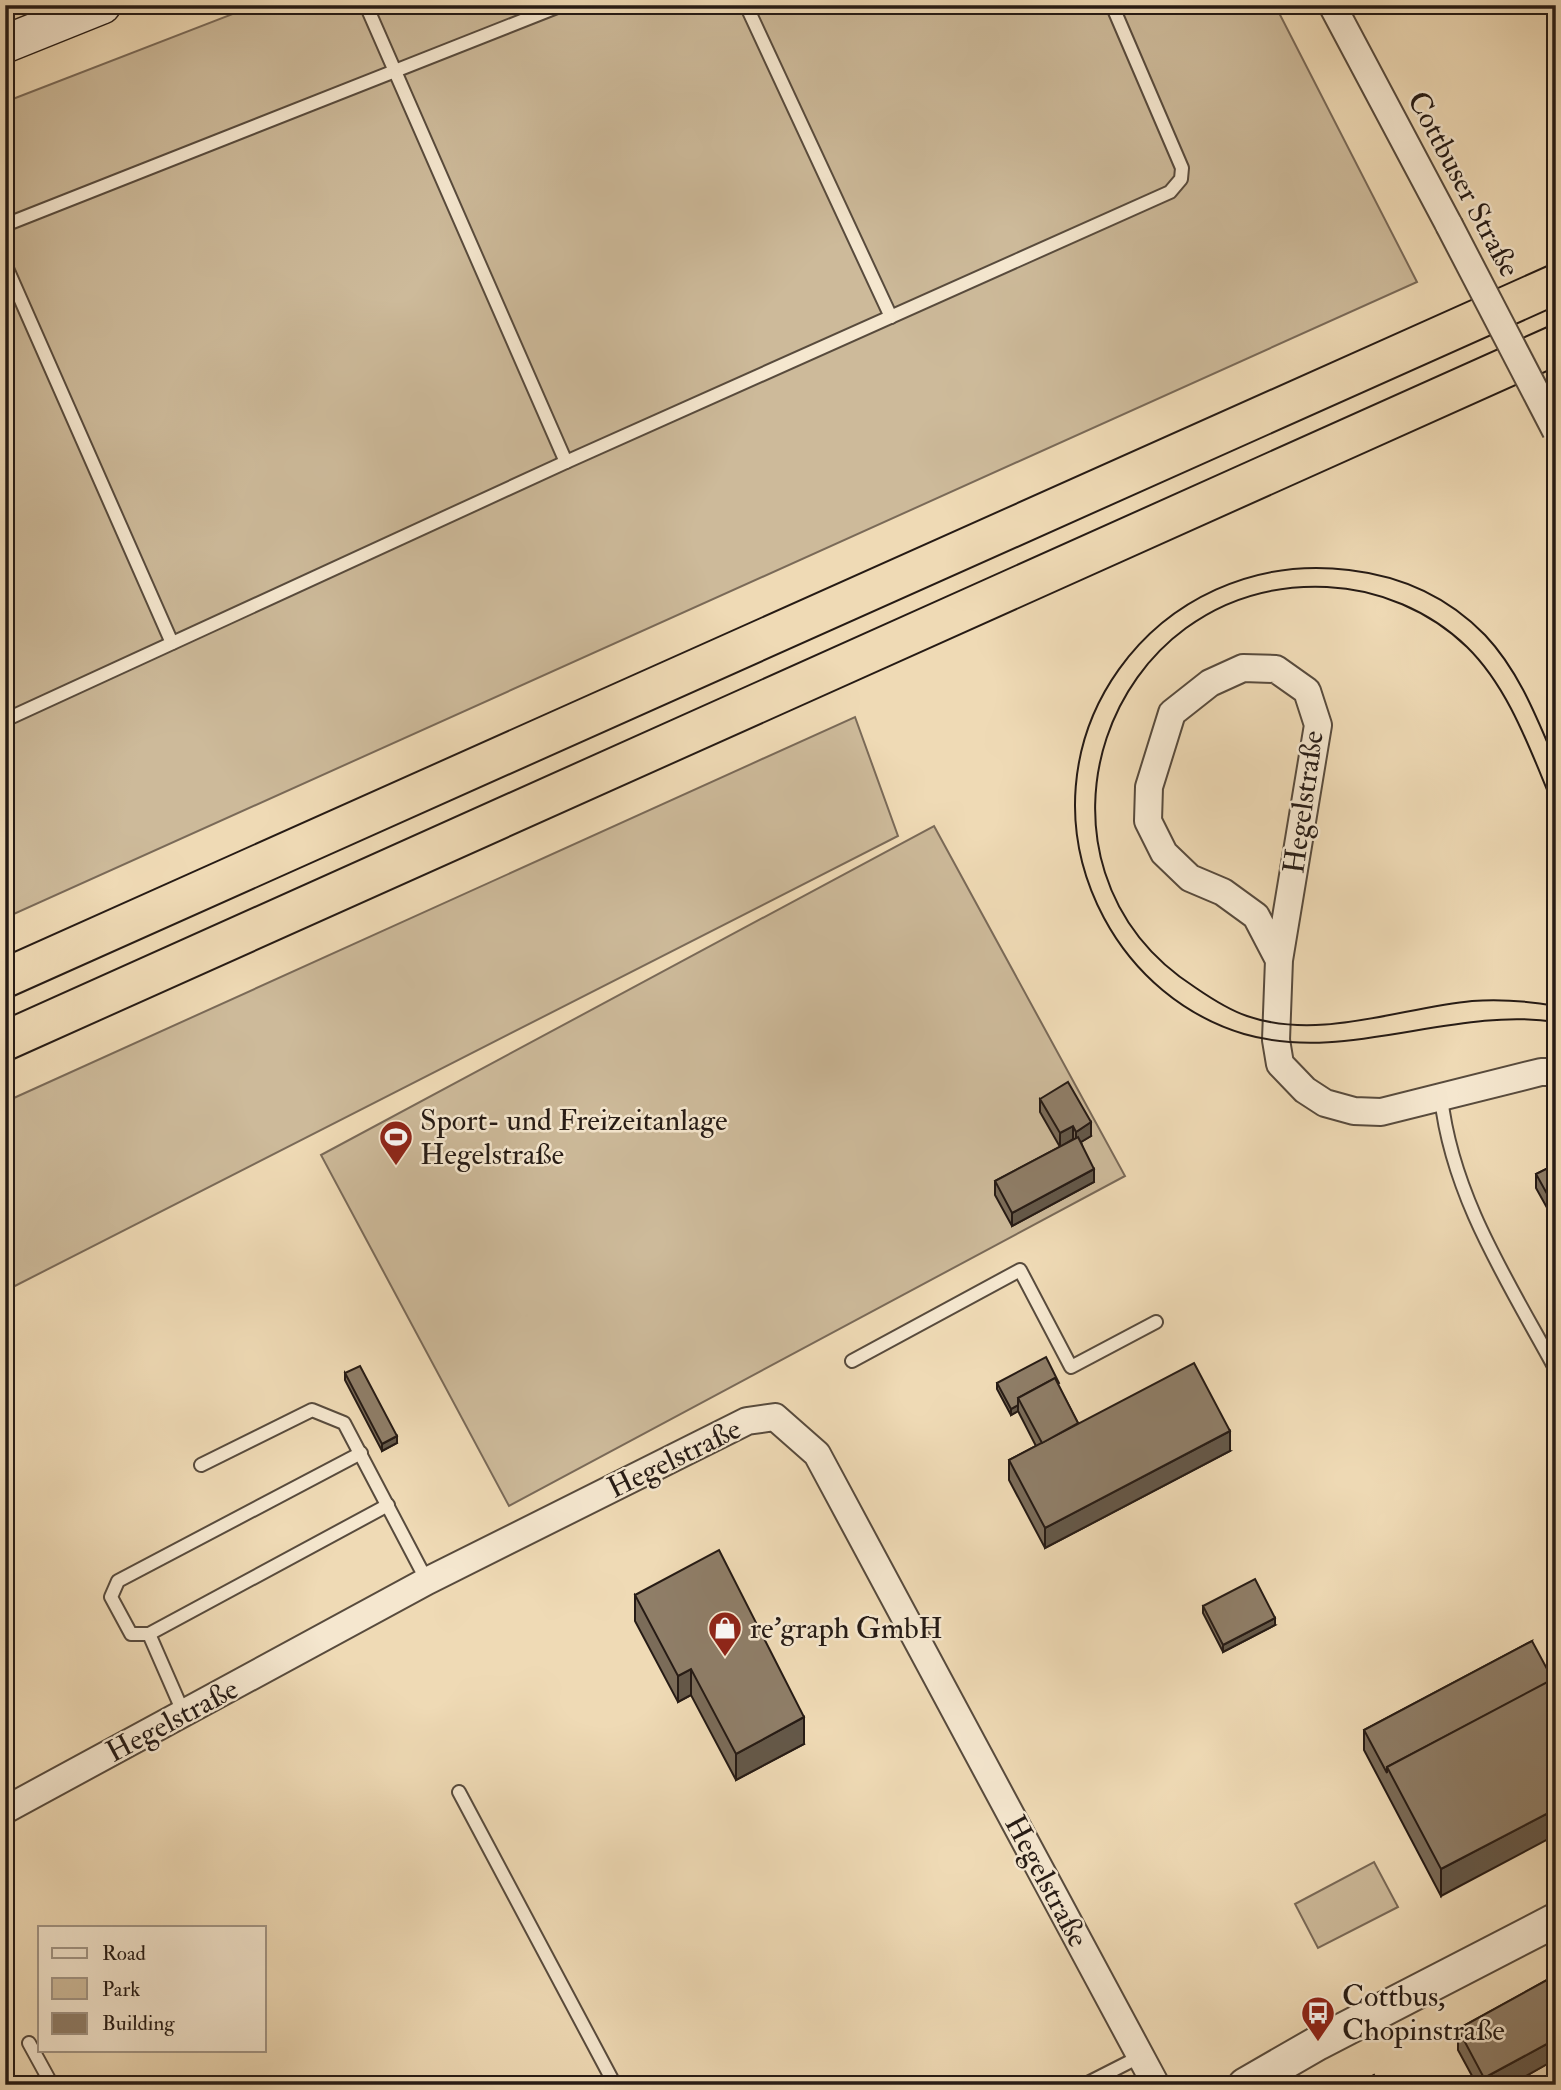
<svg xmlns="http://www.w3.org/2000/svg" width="1561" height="2090" font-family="'IM FELL Double Pica',serif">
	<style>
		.green { fill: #cdba9a; stroke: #7a6a58; stroke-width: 2 }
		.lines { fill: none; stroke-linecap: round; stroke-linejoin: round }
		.service-casing { stroke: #584b3d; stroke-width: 16 }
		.minor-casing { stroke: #584b3d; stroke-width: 30 }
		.tertiary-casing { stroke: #584b3d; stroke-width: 37 }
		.secondary-casing { stroke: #261b15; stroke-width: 40 }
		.motorway-casing { stroke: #261b15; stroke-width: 42 }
		.service { stroke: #f5e7cf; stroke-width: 12 }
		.minor { stroke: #f5e7cf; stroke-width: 26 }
		.tertiary { stroke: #f5e7cf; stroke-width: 33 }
		.secondary { stroke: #f5e7cf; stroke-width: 37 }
		.motorway { stroke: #efdab5; stroke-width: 38 }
		.tram { stroke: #261b15; stroke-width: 2 }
		.minor-bridge-casing { stroke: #584b3d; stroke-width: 30; stroke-linecap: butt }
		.minor-bridge { stroke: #f5e7cf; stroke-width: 26 }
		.wall { fill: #7b6c59; stroke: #261b15; stroke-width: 2 }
		.shaded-wall { fill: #645849; stroke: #261b15; stroke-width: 2 }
		.building { fill: #8f7e68; stroke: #261b15; stroke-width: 2 }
		.labels { text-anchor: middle; stroke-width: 5; stroke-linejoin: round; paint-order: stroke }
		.street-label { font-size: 30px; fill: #261b15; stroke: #f5e7cf }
		.poi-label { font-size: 30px; fill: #261b15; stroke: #f5e7cf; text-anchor: start }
	</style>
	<rect width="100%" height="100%" fill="#efdab5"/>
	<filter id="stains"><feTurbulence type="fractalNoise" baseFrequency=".00286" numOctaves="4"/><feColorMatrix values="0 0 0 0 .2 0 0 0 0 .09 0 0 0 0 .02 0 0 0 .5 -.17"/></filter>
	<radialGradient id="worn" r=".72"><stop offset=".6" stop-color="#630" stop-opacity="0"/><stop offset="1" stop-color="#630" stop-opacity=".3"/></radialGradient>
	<g class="green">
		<path d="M256 5H1275L1417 282 5 918V102Z"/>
		<path d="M855 717 898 836 5 1291V1102Z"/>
		<path d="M934 826 1125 1176 509 1506 321 1155Z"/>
		<path d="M1374 1862 1398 1907 1318 1948 1295 1904Z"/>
	</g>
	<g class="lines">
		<g class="service-casing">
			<g id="service">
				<path d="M366 5 566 462"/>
				<path d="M746 5 891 317"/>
				<path d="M5 225 562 5"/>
				<path d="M5 264 172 643"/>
				<path d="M5 720 566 462 1170 192 1181 179 1182 168 1112 5"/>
				<path d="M1441 1097C1452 1197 1509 1283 1556 1370"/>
				<path d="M852 1361 1020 1270 1071 1367 1156 1322"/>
				<path d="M361 1453 118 1581 111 1597 131 1634H149L388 1505"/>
				<path d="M201 1465 312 1410 344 1423 427 1581"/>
				<path d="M149 1634 184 1714"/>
				<path d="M459 1792 615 2085"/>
				<path d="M29 2043 52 2085"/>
				<path d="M1084 2085 1141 2056"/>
			</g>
		</g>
		<g class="minor-casing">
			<g id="minor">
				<path d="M1332 5 1449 225"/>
				<path d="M1279 960 1256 916 1223 892 1190 878 1164 853 1148 821 1149 787 1172 713 1210 683 1243 668 1276 669 1307 691 1318 725 1279 960 1276 1040 1280 1064 1305 1090 1325 1103 1354 1111 1381 1112 1541 1072H1556"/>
				<path d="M5 1810 427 1581 747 1421 775 1417 817 1454 1156 2085"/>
			</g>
		</g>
		<g class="tertiary-casing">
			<path id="tertiary" d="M1245 2085 1318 2043 1556 1920"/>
		</g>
		<g class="secondary-casing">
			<path id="secondary" d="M5 44 102 5"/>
		</g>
		<g class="motorway-casing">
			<g id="motorway">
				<path d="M5 978 1556 284"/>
				<path d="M5 1041 1556 345"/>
			</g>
		</g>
		<use href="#service" class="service"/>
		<use href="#minor" class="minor"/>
		<use href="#tertiary" class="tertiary"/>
		<use href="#secondary" class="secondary"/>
		<use href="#motorway" class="motorway"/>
		<g class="tram">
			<path d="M1556 763C1537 718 1519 671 1485 635 1448 597 1401 576 1349 570 1155 546 1011 743 1104 918 1134 974 1184 1016 1244 1034 1347 1064 1452 1006 1556 1022"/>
			<path d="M1556 811C1532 756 1511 690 1467 647 1430 611 1378 589 1327 587 1104 577 1006 866 1196 988 1212 999 1229 1010 1247 1016 1319 1041 1400 1008 1472 1001 1500 999 1528 1001 1556 1006"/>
		</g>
		<g class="minor-bridge-casing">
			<path id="minor-bridge" d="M1449 225 1556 431"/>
		</g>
		<use href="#minor-bridge" class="minor-bridge"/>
	</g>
	<g class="wall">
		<path d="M1040 1099 1091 1136 1081 1142 1094 1182 1012 1226 995 1195V1181L1073 1140 1060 1147 1040 1112Z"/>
		<path d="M1556 1164V1224L1536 1188V1174Z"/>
		<path d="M345 1373 397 1443 382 1451 345 1380Z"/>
		<path d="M997 1383 1059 1387 1078 1423 1230 1451 1045 1548 1009 1480V1460L1036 1446 1018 1411 1011 1415 997 1389Z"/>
		<path d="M635 1595 804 1744 736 1780 691 1695 678 1702 635 1621Z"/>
		<path d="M1203 1606 1275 1625 1223 1652 1203 1613Z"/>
		<path d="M1532 1641 1441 1896 1364 1750V1730Z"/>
		<path d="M1556 1975V2059L1510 2085H1477L1458 2050V2029Z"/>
	</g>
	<g class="shaded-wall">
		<path d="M1091 1122V1136L1076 1145V1132Z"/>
		<path d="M1073 1126V1139L1060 1147V1133Z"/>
		<path d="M1094 1169V1182L1012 1226V1213Z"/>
		<path d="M1018 1405V1411L1011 1415V1409Z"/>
		<path d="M1230 1431V1451L1045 1548V1528Z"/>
		<path d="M397 1436V1443L382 1451V1444Z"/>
		<path d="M1275 1618V1625L1223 1652V1645Z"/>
		<path d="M691 1669V1695L678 1702V1676Z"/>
		<path d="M804 1717V1744L736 1780V1754Z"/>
		<path d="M1556 1809V1835L1441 1896V1869Z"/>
		<path d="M1556 2039V2059L1510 2085H1484V2078Z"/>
	</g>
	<g class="building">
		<path d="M1068 1082 1091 1122 1076 1132 1073 1126 1060 1133 1040 1099Z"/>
		<path d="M1078 1137 1094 1169 1012 1213 995 1181Z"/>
		<path d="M1556 1164V1210L1536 1174Z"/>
		<path d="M1046 1357 1059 1383 1057 1384 1055 1378 1018 1398V1405L1011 1409 997 1383Z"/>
		<path d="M1194 1363 1230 1431 1045 1528 1009 1460Z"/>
		<path d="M360 1366 397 1436 382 1444 345 1373Z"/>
		<path d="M1055 1378 1078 1423 1042 1443 1018 1398Z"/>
		<path d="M719 1550 804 1717 736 1754 691 1669 678 1676 635 1595Z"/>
		<path d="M1255 1579 1275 1618 1223 1645 1203 1606Z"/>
		<path d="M1532 1641 1553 1680 1387 1767V1773L1364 1730Z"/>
		<path d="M1555 1678 1556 1809 1441 1869 1387 1767Z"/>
		<path d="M1556 1975V2039L1484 2078 1458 2029Z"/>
		<path d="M1374 2075 1379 2085H1356Z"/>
	</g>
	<defs>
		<g id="stadium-pin" transform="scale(1.75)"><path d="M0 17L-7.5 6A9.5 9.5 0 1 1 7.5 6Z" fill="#8f2418" stroke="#f5e7cf"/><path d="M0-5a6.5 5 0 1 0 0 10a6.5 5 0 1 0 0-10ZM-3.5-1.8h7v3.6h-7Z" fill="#fff"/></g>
		<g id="shop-pin" transform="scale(1.75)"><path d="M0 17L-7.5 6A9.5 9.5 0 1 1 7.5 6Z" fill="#8f2418" stroke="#f5e7cf"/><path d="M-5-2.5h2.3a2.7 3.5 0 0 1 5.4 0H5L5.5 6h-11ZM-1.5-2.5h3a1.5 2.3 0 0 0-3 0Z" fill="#fff"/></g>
		<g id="bus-pin" transform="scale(1.75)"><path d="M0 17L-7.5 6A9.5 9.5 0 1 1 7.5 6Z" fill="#8f2418" stroke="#f5e7cf"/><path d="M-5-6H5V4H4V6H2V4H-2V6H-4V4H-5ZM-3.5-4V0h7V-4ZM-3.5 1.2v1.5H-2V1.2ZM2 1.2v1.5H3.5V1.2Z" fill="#fff"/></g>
	</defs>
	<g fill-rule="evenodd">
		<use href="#stadium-pin" x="396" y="1137"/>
		<use href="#shop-pin" x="725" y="1628"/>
		<use href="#bus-pin" x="1318" y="2013"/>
	</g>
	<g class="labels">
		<g class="street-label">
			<text transform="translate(1464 184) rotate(62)" y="10">Cottbuser Straße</text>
			<text transform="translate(1303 802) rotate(-82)" y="10">Hegelstraße</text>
			<text transform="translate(674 1458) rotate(-26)" y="10">Hegelstraße</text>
			<text transform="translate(172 1720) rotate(-28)" y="10">Hegelstraße</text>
			<text transform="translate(1047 1881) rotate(62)" y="10">Hegelstraße</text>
		</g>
		<g class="poi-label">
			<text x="420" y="1130">Sport- und Freizeitanlage<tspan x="420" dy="34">Hegelstraße</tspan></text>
			<text x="750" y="1638">re'graph GmbH</text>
			<text x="1342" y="2006">Cottbus,<tspan x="1342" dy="34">Chopinstraße</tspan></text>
		</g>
	</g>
	<rect width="1561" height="2090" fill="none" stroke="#efdab5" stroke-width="28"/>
	<rect x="7" y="7" width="1547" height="2076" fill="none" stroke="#261b15" stroke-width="3.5"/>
	<rect x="14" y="14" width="1533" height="2062" fill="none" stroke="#261b15" stroke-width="2"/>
	<rect x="38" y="1926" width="228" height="126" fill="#f5e7cf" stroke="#a29585" stroke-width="2"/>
	<rect x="52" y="1948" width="35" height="10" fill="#f5e7cf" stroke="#a29585" stroke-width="2"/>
	<text x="102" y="1960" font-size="21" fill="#261b15">Road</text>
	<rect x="52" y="1978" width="35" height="21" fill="#cdba9a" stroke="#a29585" stroke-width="2"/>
	<text x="102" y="1996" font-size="21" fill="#261b15">Park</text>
	<rect x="52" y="2013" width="35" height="21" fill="#8f7e68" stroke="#a29585" stroke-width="2"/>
	<text x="102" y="2030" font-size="21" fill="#261b15">Building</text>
	<rect width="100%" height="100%" filter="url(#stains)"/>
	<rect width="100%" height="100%" fill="url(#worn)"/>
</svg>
